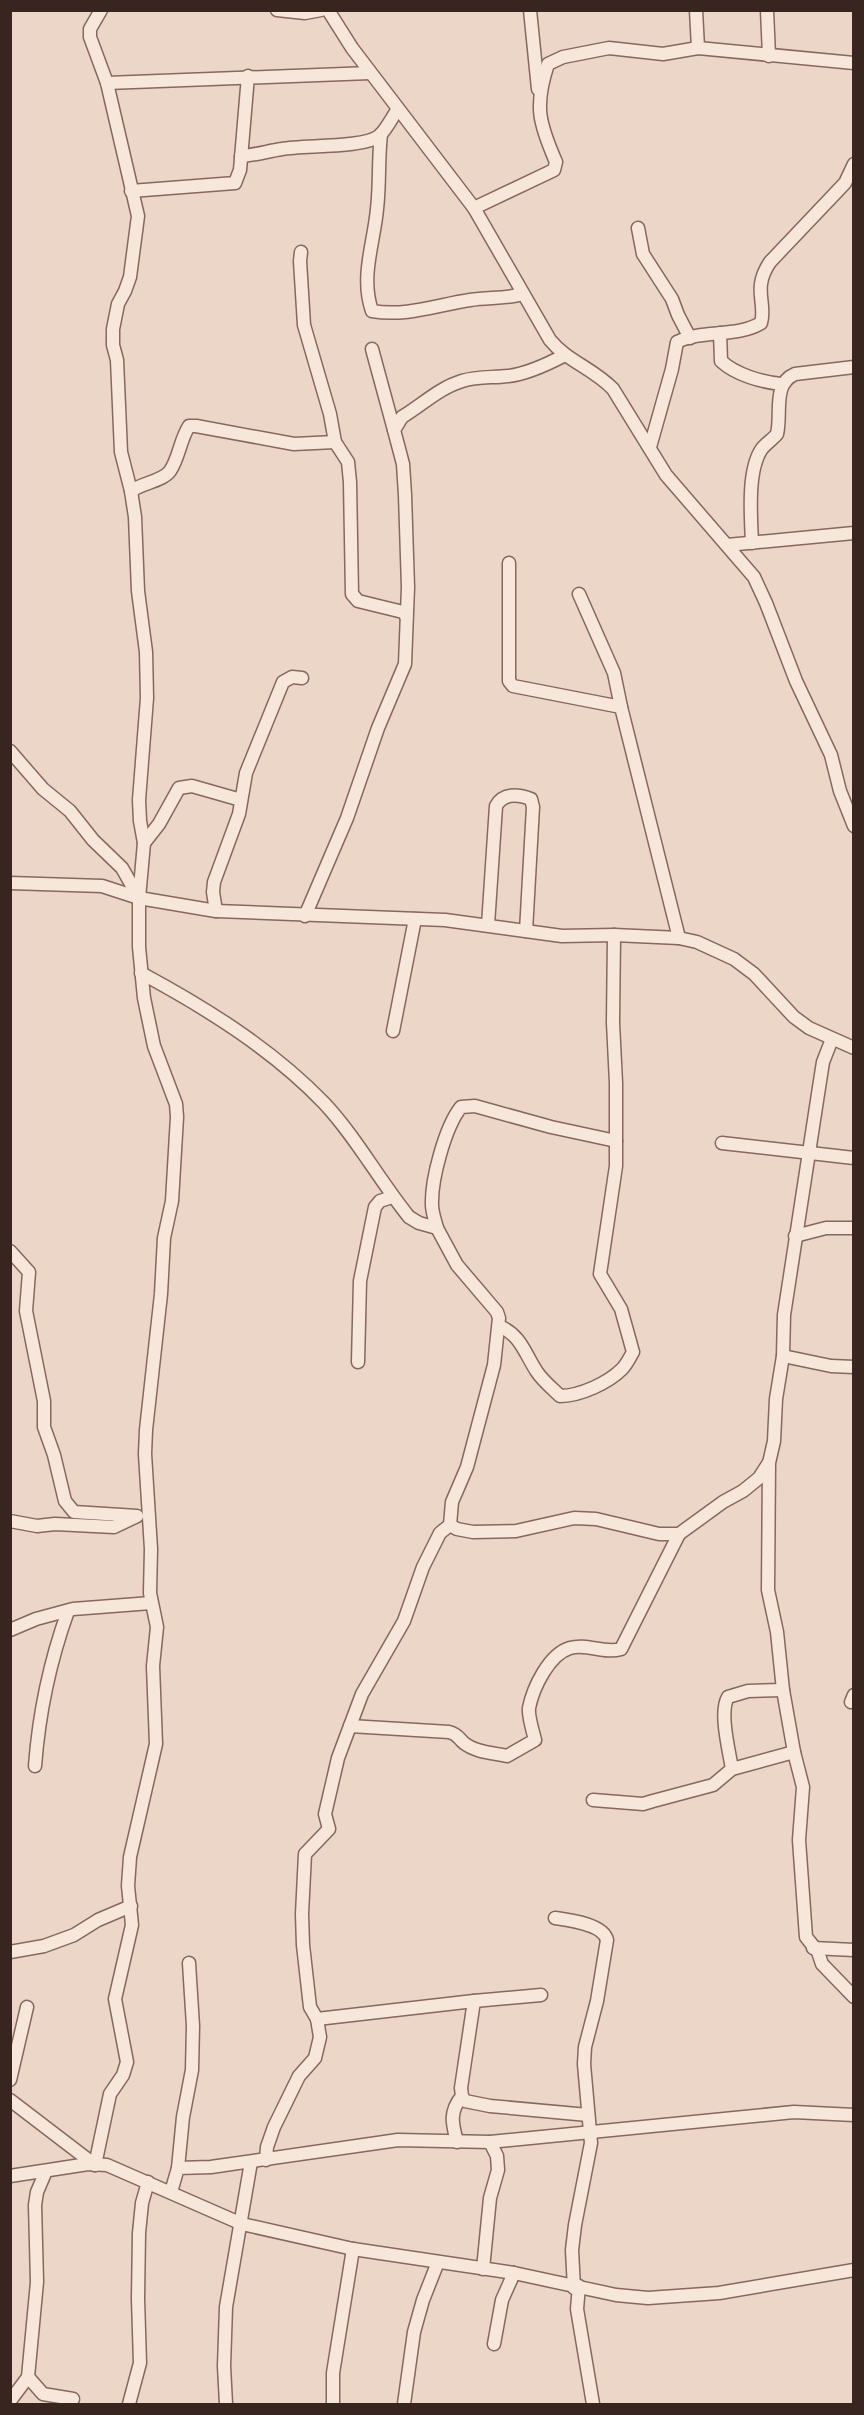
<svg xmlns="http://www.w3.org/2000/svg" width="864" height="2415" font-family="'Roboto Serif',serif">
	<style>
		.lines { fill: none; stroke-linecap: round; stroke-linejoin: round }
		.minor-casing { stroke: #87675e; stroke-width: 15 }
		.minor { stroke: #f7e6da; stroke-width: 12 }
	</style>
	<rect width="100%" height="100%" fill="#ecd6c8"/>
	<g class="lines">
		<g class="minor-casing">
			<g id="minor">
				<path d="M277 10 305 13 321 10"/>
				<path d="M328 10 352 48 474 208 550 340C567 361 594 369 613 389L666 475 754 577 766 603 796 681 831 755 840 791 854 826"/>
				<path d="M530 10 538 89"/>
				<path d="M696 10 698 48"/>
				<path d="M767 10 769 56"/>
				<path d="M107 83 370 73"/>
				<path d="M381 134C378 159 380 184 377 209 374 243 360 277 372 311 406 317 437 305 470 300 488 297 506 299 522 294"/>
				<path d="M241 156C256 155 268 151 282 149 304 145 364 148 379 136 387 129 392 117 398 109"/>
				<path d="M131 191 235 183 240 170 248 76"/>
				<path d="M474 208 554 170 556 162C539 123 534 106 548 64L563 57 609 48 663 54 698 48 854 63"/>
				<path d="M638 228 643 254 672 299 678 315 690 338"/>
				<path d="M301 252 300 261 304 325 330 414 335 442"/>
				<path d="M720 333 721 361C736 375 762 382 781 384"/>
				<path d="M372 349 394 430"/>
				<path d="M650 447 672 369 677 342C702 329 736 338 761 323 765 310 759 297 761 284 762 276 766 268 770 262L845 183 854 164"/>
				<path d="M131 491C142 483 163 481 170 471 179 458 180 440 189 426H196L294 444 335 442 348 462 350 482 352 594 358 601 403 612 406 616"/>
				<path d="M752 543C751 517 747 472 761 450 765 444 772 440 777 434 782 413 772 384 795 374L854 367"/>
				<path d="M727 545 854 533"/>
				<path d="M509 563V681L513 686 621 707"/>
				<path d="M579 594 614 673 621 707 679 938"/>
				<path d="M10 751 43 789 70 811 93 840 122 868 139 898"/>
				<path d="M144 843 159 824 179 788 192 786 241 800"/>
				<path d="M10 883 102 886 139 898 216 911 445 920 562 936 614 935 679 938 697 942 734 959 754 974 794 1017 809 1028 854 1048"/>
				<path d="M216 911 213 892 214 882 239 814 246 773 283 682 292 677 302 678"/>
				<path d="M305 916 347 818 378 728 405 664 408 587 405 495 403 464 394 430 402 417C422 405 439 388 462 381 478 376 492 378 508 376 527 374 548 364 565 355"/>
				<path d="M488 925 496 806C503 793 518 794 531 799L533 807 526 931"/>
				<path d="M141 973C206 1008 272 1049 324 1103 356 1137 379 1180 409 1217L419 1223 437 1228 457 1265 497 1312 499 1318 494 1365 467 1467 452 1502 450 1525 440 1533 423 1567 404 1621 362 1694 338 1758 325 1814 329 1829 305 1854 302 1914 303 1945 310 2007 317 2019 320 2037 315 2058 299 2076 274 2127 267 2147 266 2160"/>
				<path d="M393 1031 415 919"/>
				<path d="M832 1039 823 1062 820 1081 784 1315 783 1356 776 1399 774 1441 769 1463 768 1590 777 1632 783 1690 794 1752 803 1787 799 1840 806 1937 818 1952 822 1964 854 1997"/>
				<path d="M722 1143 854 1158"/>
				<path d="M437 1228C435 1220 432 1212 432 1205 431 1180 445 1127 461 1107L475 1106 551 1127 616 1141"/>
				<path d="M795 1236 826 1228H854"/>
				<path d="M10 1251 29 1272 26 1311 44 1401V1427L54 1455 65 1501 74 1512 137 1516"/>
				<path d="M499 1326C521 1335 525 1354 537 1372 543 1381 553 1389 560 1396 580 1396 608 1383 622 1369 627 1364 630 1357 633 1352L621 1309 600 1274 616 1166V1083L613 1023 614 935"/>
				<path d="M783 1356 831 1366 854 1367"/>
				<path d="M358 1362 360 1281 375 1207 380 1201 392 1197"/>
				<path d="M10 1521 37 1526 55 1524 114 1527 135 1517"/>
				<path d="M450 1525 457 1529 473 1532 516 1531 574 1518 596 1519 659 1534H679L723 1502 743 1491 759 1478 768 1464"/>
				<path d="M10 1630 36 1619 73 1609 151 1603"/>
				<path d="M851 1702 854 1695"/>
				<path d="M350 1726 449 1732C458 1734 458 1738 464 1743 475 1752 493 1753 507 1756L535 1740C533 1731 528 1717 529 1708 533 1688 549 1654 570 1648 587 1643 604 1654 621 1649L679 1534"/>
				<path d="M35 1766C39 1713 50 1661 68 1611"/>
				<path d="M732 1769C729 1750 719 1712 728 1697L748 1691 783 1690"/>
				<path d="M593 1800 643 1804 653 1801 713 1785 732 1769 794 1752"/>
				<path d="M555 1918C569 1920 603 1924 607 1940L597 2001 585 2047 584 2064 591 2143 575 2225 572 2250 574 2288"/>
				<path d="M813 1948 854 1950"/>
				<path d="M10 1952 44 1946 74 1935 98 1920 131 1906"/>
				<path d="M474 2001 541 1995"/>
				<path d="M317 2019 474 2001 461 2088 462 2096 465 2101 490 2106 588 2115"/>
				<path d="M10 2080 27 2007"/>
				<path d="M10 2100 95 2165"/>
				<path d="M457 2142C452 2123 449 2112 462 2096"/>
				<path d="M95 2165 110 2094 123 2075 127 2062 115 1999 132 1925 128 1886 130 1857 156 1744 153 1666 157 1627 150 1593 151 1549 145 1454 146 1430 161 1294 164 1238 172 1201 177 1117 176 1104 154 1046 144 998 139 947V898L144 843 140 821 139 800 147 698 146 652 138 591 135 517 131 491 121 452 117 360 113 345V329L118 304 125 291 130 277 138 216 107 83 90 37V29L101 10"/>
				<path d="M178 2168 183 2117 192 2070 193 2026 189 1963"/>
				<path d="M10 2176 88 2164 107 2165 242 2224 353 2249 514 2273 616 2295 648 2298 719 2293 854 2270"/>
				<path d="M171 2192 178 2168 211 2167 398 2140 490 2142 794 2112 854 2115"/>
				<path d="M483 2269 490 2198 498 2170 497 2156 490 2142"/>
				<path d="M579 2286 577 2309 593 2404"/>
				<path d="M494 2344 502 2300 514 2273"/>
				<path d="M28 2377 43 2394 73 2399"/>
				<path d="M10 2401 28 2377 37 2282 35 2205 37 2192 46 2171"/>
				<path d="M129 2404 140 2363 138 2299 139 2233 142 2203 148 2182"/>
				<path d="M226 2404 224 2366 226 2307 251 2162"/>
				<path d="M333 2404V2373L353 2249"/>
				<path d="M404 2404 414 2332 423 2300 438 2262"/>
			</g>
		</g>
		<use href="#minor" class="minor"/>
	</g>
	<rect width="864" height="2415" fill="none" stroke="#382520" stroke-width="24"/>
</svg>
